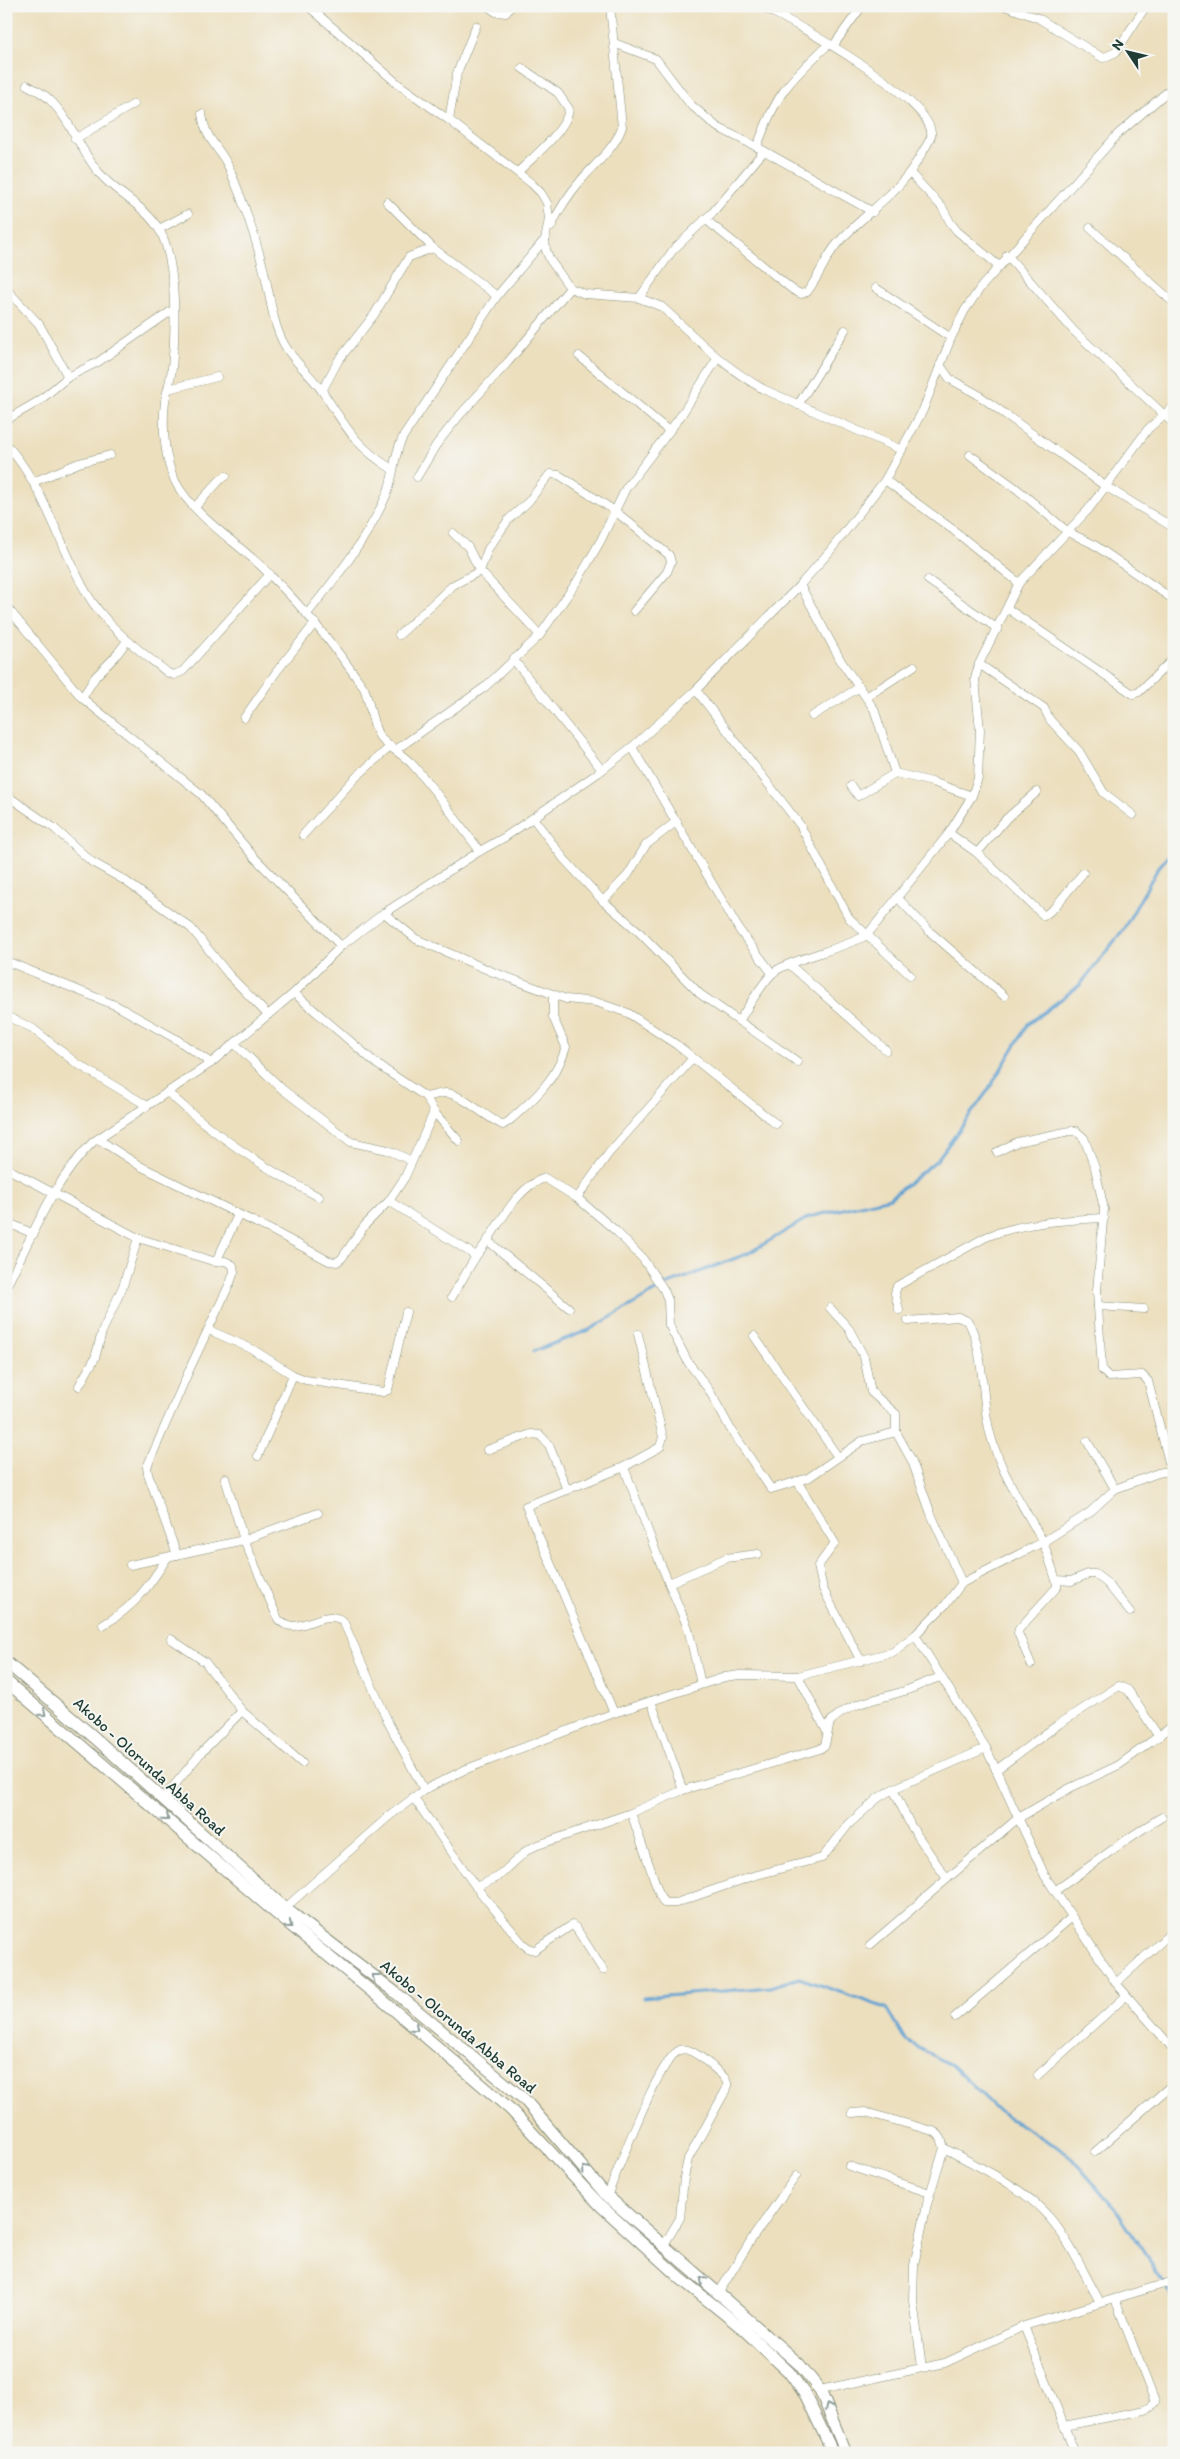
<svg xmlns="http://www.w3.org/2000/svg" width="1180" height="2459" font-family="Itim,sans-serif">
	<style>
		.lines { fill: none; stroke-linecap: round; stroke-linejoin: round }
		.stream { stroke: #5da0d1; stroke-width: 3 }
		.minor-casing { stroke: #868e79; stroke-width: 9 }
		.secondary-casing { stroke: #868e79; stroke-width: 13 }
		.minor { stroke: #fff; stroke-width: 8 }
		.secondary { stroke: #fff; stroke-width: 11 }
		.oneway { stroke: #8f9e9a }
		.labels { text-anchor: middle; stroke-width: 4; stroke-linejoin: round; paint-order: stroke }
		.street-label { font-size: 16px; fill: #1f3d34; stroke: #f6f6f2 }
	</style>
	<rect width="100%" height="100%" fill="#f6f6f2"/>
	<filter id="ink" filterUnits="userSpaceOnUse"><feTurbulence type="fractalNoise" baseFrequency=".02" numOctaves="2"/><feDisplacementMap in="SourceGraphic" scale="10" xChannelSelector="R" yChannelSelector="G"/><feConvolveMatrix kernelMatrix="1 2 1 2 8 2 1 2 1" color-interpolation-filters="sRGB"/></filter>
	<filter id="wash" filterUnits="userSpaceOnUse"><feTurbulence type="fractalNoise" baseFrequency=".0096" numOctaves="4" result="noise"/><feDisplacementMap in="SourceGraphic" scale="20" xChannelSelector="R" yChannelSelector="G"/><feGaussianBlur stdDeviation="1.12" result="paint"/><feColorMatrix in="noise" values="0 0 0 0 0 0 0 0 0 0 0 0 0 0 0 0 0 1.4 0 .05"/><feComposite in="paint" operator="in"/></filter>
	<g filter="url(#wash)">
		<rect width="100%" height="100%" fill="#ecdfbe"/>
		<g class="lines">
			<g class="stream">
				<path d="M534 1351 589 1330 666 1285 749 1253 809 1217 890 1198 937 1160 989 1089 1028 1024 1080 985 1123 930 1158 868 1174 849"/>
				<path d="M643 1998 770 1987 799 1978 886 2008 906 2041 951 2065 1002 2114 1066 2152 1115 2208 1174 2299"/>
			</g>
		</g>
	</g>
	<g filter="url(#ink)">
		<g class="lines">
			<g class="minor-casing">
				<g id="minor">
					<path d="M308 6 398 84 449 120 531 183 541 193 547 203 549 219 545 240 546 250 550 260 570 288 585 294 639 298 662 307C697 339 721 365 763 389L902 450"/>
					<path d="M487 6 496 12 506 13 511 6"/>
					<path d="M1005 6 1038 18 1103 58 1116 52 1146 6"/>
					<path d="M614 43 656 59 690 104 717 127 757 147 873 212"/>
					<path d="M833 46 862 6"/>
					<path d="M27 85C34 89 43 93 49 99 71 120 80 151 100 174 118 195 145 205 160 231 177 262 176 332 172 368 171 379 167 390 165 401 162 426 164 460 176 483 196 519 242 545 270 575 305 609 336 648 364 688 370 702 372 724 379 736 385 745 402 754 411 763 436 790 457 822 480 851"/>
					<path d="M202 114C206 143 220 146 230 170 243 201 256 239 264 271 270 295 272 322 284 344 294 363 313 376 324 394 347 428 355 446 392 469"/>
					<path d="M449 120 457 73 476 26"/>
					<path d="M75 139 134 104"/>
					<path d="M757 147C776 94 788 81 829 44"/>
					<path d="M518 172C533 157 567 130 569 109L558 93 522 68"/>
					<path d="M911 174 942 207 950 222 957 231 999 266"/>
					<path d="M387 202 433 248 497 296"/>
					<path d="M705 219 793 290 801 294 807 292C819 277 825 258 837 244 867 210 899 195 922 153 925 148 930 141 931 136 937 101 791 20 760 6"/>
					<path d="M551 227C559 209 569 194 582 179 597 162 615 148 622 127L610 6"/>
					<path d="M1090 228 1174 303"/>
					<path d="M159 229 188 214"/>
					<path d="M1007 255 1073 330 1174 424"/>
					<path d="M876 288 951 338"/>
					<path d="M6 289 39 324 68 377"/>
					<path d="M639 298 673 250 713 212 764 151"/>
					<path d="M579 356 669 431"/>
					<path d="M940 365 950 379 977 394 1105 486 1174 528"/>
					<path d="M168 389 217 377"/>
					<path d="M322 391 338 361 374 315 409 257 433 248"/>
					<path d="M798 405 845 330"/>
					<path d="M6 420 39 401 68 377 98 362 174 309"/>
					<path d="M6 444C44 486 59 544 86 592 106 627 138 649 168 673L174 675 183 671 270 574"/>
					<path d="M970 455 1017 489 1068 532 1093 544 1174 600"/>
					<path d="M417 477 436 445 459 416 508 362 570 288"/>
					<path d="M885 480 952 529 1019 583"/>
					<path d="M33 482 79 463 110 455"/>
					<path d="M195 507 221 479 226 476"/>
					<path d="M453 533 468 547 480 571 540 635"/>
					<path d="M928 580 998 629"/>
					<path d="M800 585 841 661 874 709 895 773"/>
					<path d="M6 606 82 698 201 794 254 857 341 946"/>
					<path d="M1008 609 1133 694 1139 692 1174 658"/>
					<path d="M307 614C337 577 367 539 386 496 395 476 392 458 403 437L497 296 546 238"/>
					<path d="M399 635 453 585 480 571 488 549 509 519 528 502 550 474 559 475 615 511 669 555 671 562 667 572 634 611"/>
					<path d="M513 659 602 770"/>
					<path d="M979 664 1044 708 1050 720 1079 751 1104 793 1133 815"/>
					<path d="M696 690 800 825 849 918 910 975"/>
					<path d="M866 697 914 666"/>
					<path d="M82 698 96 676 114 658 127 641"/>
					<path d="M812 716 860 687"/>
					<path d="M244 718 277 671 315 623"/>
					<path d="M632 747 740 931 772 973"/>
					<path d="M397 749 485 687 540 635 578 580 601 540 626 488 680 417 717 359"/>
					<path d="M851 786 858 796 895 773 932 782 972 796"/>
					<path d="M6 795 54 828 92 862 124 880 191 928 229 975 268 1015"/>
					<path d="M533 818 564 859 603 901 637 930 700 994 798 1062"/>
					<path d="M949 833 977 853 1044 916 1054 908 1083 873"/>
					<path d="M303 835 354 779 391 746"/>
					<path d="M977 853 1006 819 1037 792"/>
					<path d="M897 897 929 931 1004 996"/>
					<path d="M603 901 628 875 646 845 677 821"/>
					<path d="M384 913 416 939 493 972 566 999 596 1002 628 1013 677 1045 776 1124"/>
					<path d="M6 961 117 1006 176 1039 211 1063"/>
					<path d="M790 965 886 1050"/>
					<path d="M294 993 378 1065 426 1097 434 1112 459 1141"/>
					<path d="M6 1016 32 1028 76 1063 146 1105"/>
					<path d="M739 1021C749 1006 759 987 772 974 785 960 844 949 867 935L949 833 972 796 978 778 980 730 975 679 979 664 1019 583 1088 510 1148 429 1174 406"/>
					<path d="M235 1044 282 1089 351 1142 388 1150 412 1161"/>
					<path d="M167 1092C212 1133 265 1169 319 1197"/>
					<path d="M426 1097C432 1096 439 1093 446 1093 462 1094 486 1118 503 1125L509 1121C533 1100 557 1079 566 1047L553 1017V995"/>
					<path d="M434 1112 405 1177 389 1201 476 1256C497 1232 513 1188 545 1178L577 1198 616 1231 643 1259 664 1290 668 1300 669 1325 688 1362 709 1390 730 1428 771 1489 808 1478 862 1441 896 1432"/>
					<path d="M98 1139 140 1166 273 1231 329 1261 337 1262 342 1258 365 1225 389 1201"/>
					<path d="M997 1152 1017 1142 1070 1131H1076L1084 1138 1095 1168 1104 1209 1097 1291 1102 1370 1109 1377 1142 1375 1148 1381 1171 1470"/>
					<path d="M6 1168 138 1238 216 1262 225 1261 233 1265 234 1272 230 1283 191 1366 147 1467 148 1474 177 1555"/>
					<path d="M577 1198 609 1153 693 1058"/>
					<path d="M6 1222 34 1234"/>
					<path d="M488 1241 569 1308"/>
					<path d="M216 1262 238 1215"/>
					<path d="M6 1287C32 1237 52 1182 93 1142L211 1063 294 993 341 946 384 913 480 851 505 837 598 773 632 747 696 690 800 585 830 551 885 480 923 410 951 338 965 310 981 287 1118 134 1174 86"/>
					<path d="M452 1297 476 1256"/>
					<path d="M1098 1306 1144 1309"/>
					<path d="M830 1308 849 1329 864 1357 871 1392 896 1414V1432L912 1461 931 1514 962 1583"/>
					<path d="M899 1310 895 1293 897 1286 986 1237C1024 1222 1064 1220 1104 1218"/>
					<path d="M908 1321 958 1317C963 1319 968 1320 970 1325 983 1351 982 1391 987 1419 994 1463 1021 1502 1042 1540 1048 1553 1052 1569 1057 1583V1587L1019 1629 1018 1633 1031 1664"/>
					<path d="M209 1330 252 1349 293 1375 306 1380 383 1392 388 1390 406 1312"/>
					<path d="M754 1336 838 1457"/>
					<path d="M79 1386 95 1358 102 1332 123 1286 138 1238"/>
					<path d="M1087 1441 1115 1489"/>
					<path d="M487 1450 531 1434 540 1435 549 1445 567 1490"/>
					<path d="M258 1456 293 1375"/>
					<path d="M624 1467 659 1560 688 1628 701 1684"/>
					<path d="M225 1478 244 1540 278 1619C296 1640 321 1606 343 1621L389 1724 424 1790"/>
					<path d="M797 1481 835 1543 818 1566 823 1589 861 1661"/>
					<path d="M130 1565 244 1540 318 1513"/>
					<path d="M1056 1580 1071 1581 1088 1574H1095L1107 1583 1130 1612"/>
					<path d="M669 1583 726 1558 758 1554"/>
					<path d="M103 1625C134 1607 148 1588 167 1558"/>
					<path d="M915 1635 986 1748 1045 1876 1116 1983 1174 2050"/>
					<path d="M171 1639 205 1662 242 1711 302 1763"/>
					<path d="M798 1676 827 1732"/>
					<path d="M651 1701 683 1790"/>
					<path d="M614 1713 526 1506 624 1467 660 1447 663 1437 638 1334"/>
					<path d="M996 1770 1059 1724 1119 1686 1128 1690 1159 1737"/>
					<path d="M893 1789 911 1826 947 1879"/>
					<path d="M413 1797 476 1887 523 1944 530 1949 535 1950 572 1925 576 1928 603 1970"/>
					<path d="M163 1799 200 1754 242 1711"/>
					<path d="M631 1813 660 1896 664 1903H676L753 1876 822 1858 849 1824 878 1798 893 1789 986 1748"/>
					<path d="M476 1887 498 1877 526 1851 535 1846 631 1813 683 1790 820 1749 825 1745 830 1722C850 1702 876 1700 901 1692 915 1688 927 1681 941 1677"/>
					<path d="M1056 1890C1092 1866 1124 1839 1162 1817"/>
					<path d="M285 1908 388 1817 424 1790 464 1770 614 1713 725 1677 739 1675 798 1676 893 1652 915 1635 946 1604 962 1583 1043 1542 1089 1513 1115 1489 1158 1473 1174 1470"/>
					<path d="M870 1945 1017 1819 1070 1788 1119 1765 1174 1725"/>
					<path d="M1116 1983 1174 1930"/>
					<path d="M955 2017 1072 1917"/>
					<path d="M1038 2075 1126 1996"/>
					<path d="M852 2113 865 2112 933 2131C941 2135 942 2140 944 2148L927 2204 914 2265 913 2301 922 2367"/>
					<path d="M944 2148C980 2168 1021 2185 1049 2217 1070 2241 1084 2274 1100 2302"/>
					<path d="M1095 2152 1174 2083"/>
					<path d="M849 2166 930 2193"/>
					<path d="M607 2196C618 2171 659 2057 680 2050 689 2046 706 2061 713 2067 719 2073 729 2078 727 2088L688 2159 684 2178 680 2218 664 2245"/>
					<path d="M718 2294 751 2240 796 2176"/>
					<path d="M1024 2326 1075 2453"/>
					<path d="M820 2390 945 2363 1024 2326 1174 2281"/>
					<path d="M1064 2426 1145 2410 1150 2408 1155 2402 1115 2299"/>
				</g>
			</g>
			<g class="secondary-casing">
				<g id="secondary">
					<path d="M6 1662 95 1738 285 1908 396 1993 524 2099 607 2196 799 2364 820 2390 846 2453"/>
					<path d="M6 1681 278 1915 387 2004 510 2109 601 2206 680 2278 742 2328 789 2372 806 2396 833 2453"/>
				</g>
			</g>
			<use href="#minor" class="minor"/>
			<use href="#secondary" class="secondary"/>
		</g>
		<defs><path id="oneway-chevron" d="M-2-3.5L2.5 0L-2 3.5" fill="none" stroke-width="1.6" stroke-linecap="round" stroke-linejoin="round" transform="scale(1.25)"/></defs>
		<g class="oneway">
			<use href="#oneway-chevron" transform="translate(43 1713) rotate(41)"/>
			<use href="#oneway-chevron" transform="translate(166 1818) rotate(41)"/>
			<use href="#oneway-chevron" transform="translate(289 1925) rotate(39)"/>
			<use href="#oneway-chevron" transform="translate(375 1977) rotate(-142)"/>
			<use href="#oneway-chevron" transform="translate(415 2028) rotate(41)"/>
			<use href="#oneway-chevron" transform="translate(585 2169) rotate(-131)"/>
			<use href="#oneway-chevron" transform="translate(703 2280) rotate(-137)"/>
			<use href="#oneway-chevron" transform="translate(828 2407) rotate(-114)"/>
		</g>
	</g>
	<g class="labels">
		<g class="street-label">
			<text transform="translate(150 1766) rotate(42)" y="6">Akobo - Olorunda Abba Road</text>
			<text transform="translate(459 2026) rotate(40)" y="6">Akobo - Olorunda Abba Road</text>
		</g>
	</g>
	<rect width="1180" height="2459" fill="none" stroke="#f6f6f2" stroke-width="25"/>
	<g transform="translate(1128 52) rotate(305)" stroke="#f6f6f2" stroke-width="4" paint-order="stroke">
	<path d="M0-4L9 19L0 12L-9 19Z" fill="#1f3d34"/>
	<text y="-8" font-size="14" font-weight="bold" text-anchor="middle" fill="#1f3d34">N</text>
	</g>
</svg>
